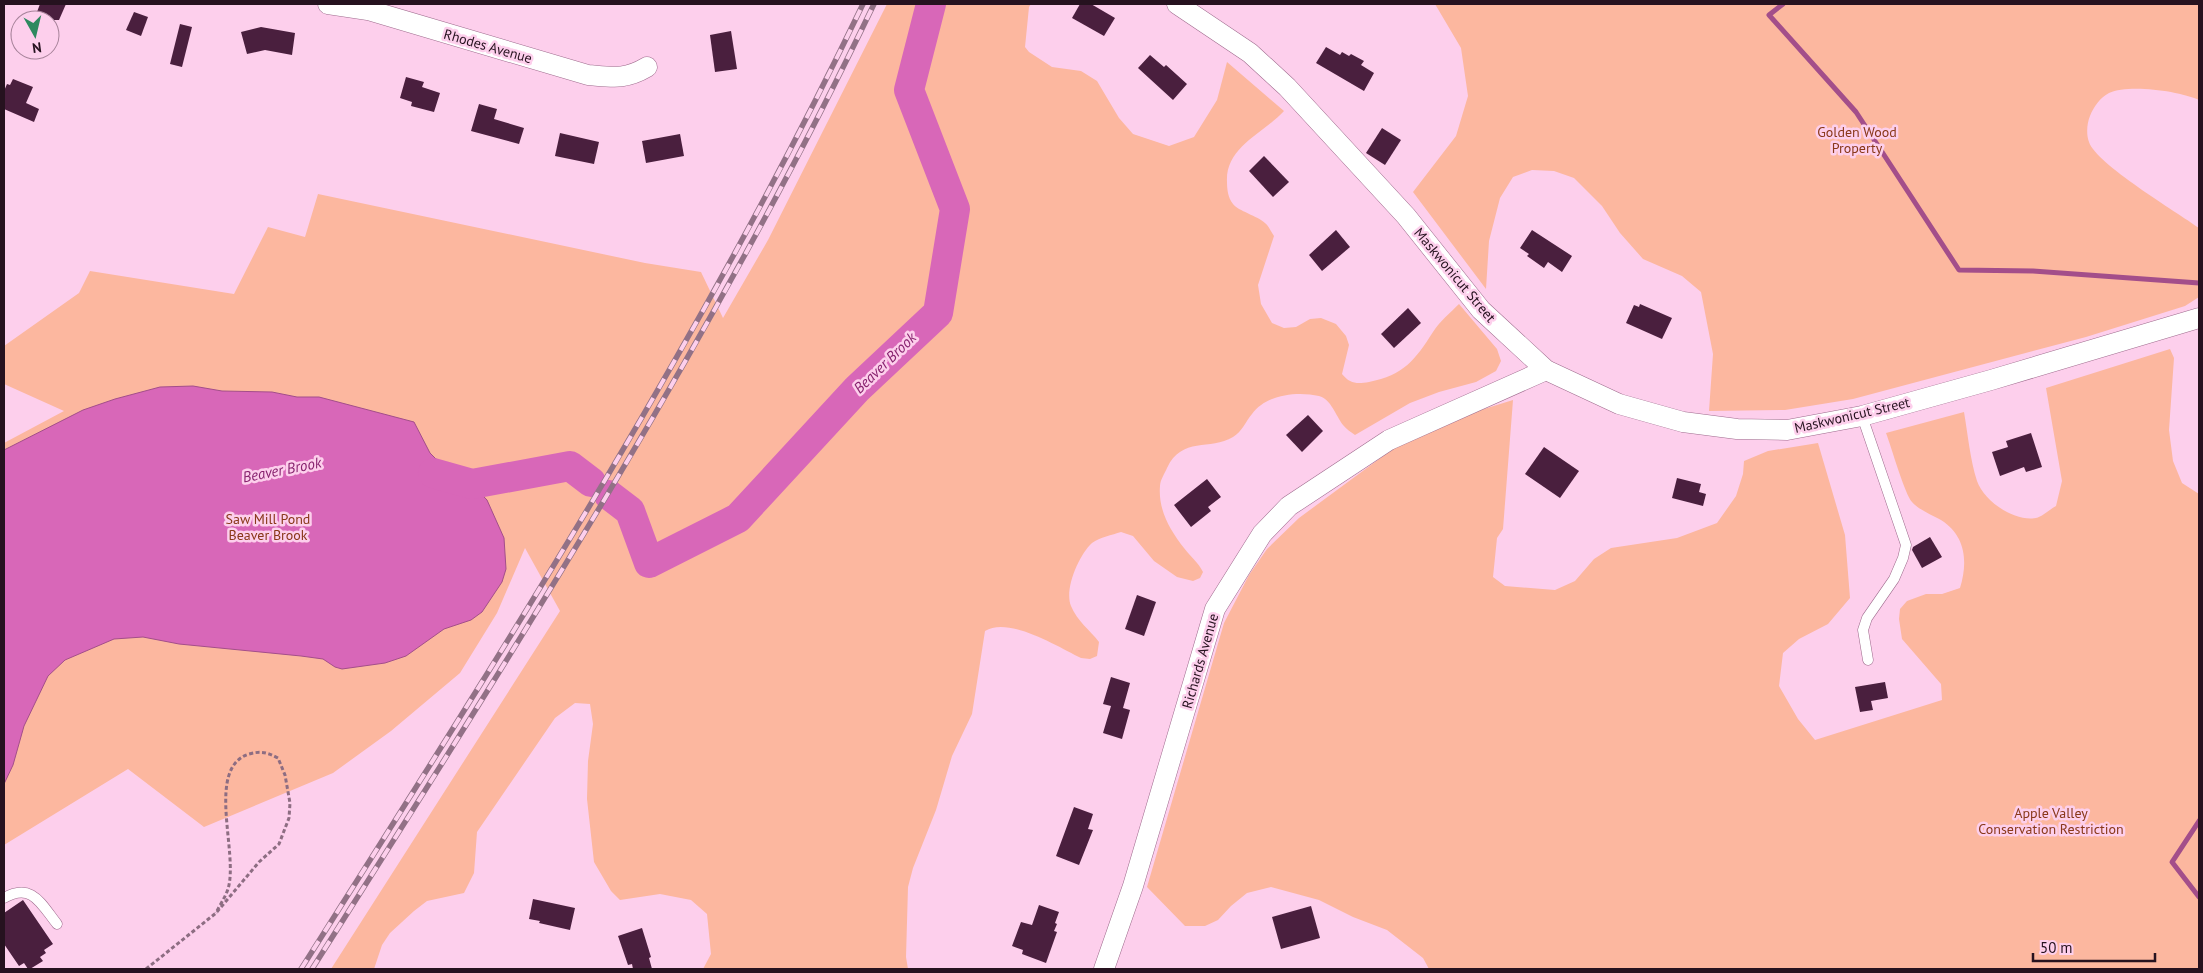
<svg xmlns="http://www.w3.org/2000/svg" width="2203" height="973" font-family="'PT Sans',sans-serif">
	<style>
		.green { fill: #fcb79f }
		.water { fill: #d867b8; stroke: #a34e8a }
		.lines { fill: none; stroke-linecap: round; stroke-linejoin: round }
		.stream { stroke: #a34e8a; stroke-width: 5 }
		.river { stroke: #d867b8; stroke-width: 30 }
		.building { fill: #4a1f3e }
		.lane-casing { stroke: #9e6b8d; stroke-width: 11 }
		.street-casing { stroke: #9e6b8d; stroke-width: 21 }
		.path { stroke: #8d6d82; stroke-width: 3; stroke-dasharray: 4 2.5; stroke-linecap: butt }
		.lane { stroke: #fff; stroke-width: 10 }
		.street { stroke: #fff; stroke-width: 20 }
		.rail-casing { stroke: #927186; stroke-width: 5.5 }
		.rail { stroke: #fdcfec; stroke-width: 4; stroke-dasharray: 11; stroke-linecap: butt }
		.labels { text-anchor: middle; stroke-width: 5; stroke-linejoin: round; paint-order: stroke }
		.street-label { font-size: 14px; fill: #26121f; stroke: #fdcfec }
		.park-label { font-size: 14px; fill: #893819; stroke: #fdcfec }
		.water-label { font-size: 15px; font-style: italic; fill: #88236f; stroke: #fdcfec }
	</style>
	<rect width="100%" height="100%" fill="#fdcfec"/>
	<g class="green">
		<path d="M887 4H1031L1029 7 1025 47 1029 52 1052 67 1081 71 1097 81 1119 118 1133 134 1169 146 1194 137 1217 100 1227 62 1284 111C1264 133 1225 147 1227 182 1227 189 1228 198 1233 204 1238 211 1258 216 1265 223 1269 226 1271 232 1274 236L1258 285 1261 304 1272 323 1284 328 1296 327 1310 319 1321 318 1336 324 1346 336 1349 345 1342 374C1350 384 1357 384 1369 382 1404 375 1415 360 1433 332 1440 321 1450 313 1459 304L1497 349 1501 361 1496 371 1476 382 1439 392 1410 403 1355 435C1351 432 1346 429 1343 425 1336 416 1331 399 1319 396 1298 391 1266 394 1252 414 1246 421 1242 432 1233 437 1210 451 1182 436 1167 468 1165 473 1160 480 1160 486 1158 510 1170 530 1184 548 1191 557 1198 562 1203 572L1200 578 1193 581 1177 577 1154 561 1133 536 1121 532C1112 535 1100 537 1092 543 1079 555 1064 589 1071 606 1077 621 1090 630 1099 642L1097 656 1090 659 1081 658C1058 647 1009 616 985 631L972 714 952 756 936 810 913 868 908 887 906 957 908 969H703L711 954 707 914 691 900 660 894 620 900 611 891 594 862 587 799 588 761 593 724 590 704 575 703 555 718 477 832 474 873 464 893 427 901 414 911 390 933 382 945 374 969H331L560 611 525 548 497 613 460 673 391 731 333 773 204 827 128 769 4 845V443L64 411 4 384V346L79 293 90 271 234 294 268 227 305 237 318 194 645 263 701 272 723 318 768 240Z"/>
		<path d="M1435 4H2199V100C2179 91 2129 84 2109 93 2100 98 2094 106 2090 116 2087 123 2086 134 2089 142 2096 164 2177 212 2199 228V297L2185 306 2086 337 1853 399 1785 410 1709 411 1713 354 1701 292 1682 276 1643 259 1620 233 1602 206 1574 178 1554 171 1532 170 1513 177 1500 198 1489 241 1486 289 1413 192 1456 136 1468 96 1461 48Z"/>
		<path d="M2170 349 2174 358 2169 430 2173 461 2182 483 2199 494V969H1429L1423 958 1387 930 1353 917 1319 900 1271 887 1247 893 1231 906 1218 920 1205 926H1185L1147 887 1224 623 1249 575 1267 549 1299 518 1394 448 1455 418 1513 400 1503 529 1497 538 1493 577 1505 586 1555 590 1575 581 1594 559 1611 548 1677 538 1717 523 1736 496 1743 474 1744 461 1768 451 1818 443 1845 535 1850 598 1828 624 1799 639 1783 653 1779 686 1798 719 1815 740 1942 700 1941 684 1902 639 1899 619 1900 609 1907 601 1926 594H1942L1960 588C1968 562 1966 536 1941 520 1932 515 1919 510 1912 502 1905 495 1891 446 1886 433L1964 412C1968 435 1970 459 1977 481 1984 501 2014 522 2036 518 2042 517 2050 509 2056 506L2062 481 2046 388Z"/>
	</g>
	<path class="water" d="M193 386 222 391 272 392 297 397H319L414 422 430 453 436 459 451 466 464 476 487 500 504 538 506 569 502 582 482 612 471 620 444 629 406 656 385 663 342 669 335 667 323 659 301 656 179 644 143 637 114 639 65 660 48 676 24 726 13 765 4 784V450L83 410 115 399 160 387Z"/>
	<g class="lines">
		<g class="stream">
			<path d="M1783 4 1769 15 1856 112 1959 270 2033 271 2199 283"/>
			<path d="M2199 821 2172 862 2199 897"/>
		</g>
		<g class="river">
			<path d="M433 473 472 484 570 466 591 482"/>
			<path d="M609 495 630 511 649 563 738 518 857 389 938 313 955 209 909 90 931 4"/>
		</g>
	</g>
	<g class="building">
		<path d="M40 4H66L59 20H34Z"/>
		<path d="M1080 4H1091L1115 18 1104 36 1072 18Z"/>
		<path d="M134 12 148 17 141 36 126 30Z"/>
		<path d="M180 24 192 27 182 67 170 64Z"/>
		<path d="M261 27 295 33 292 55 265 50 247 54 241 32Z"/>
		<path d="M731 31 737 69 715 72 710 35Z"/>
		<path d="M1326 47 1340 55 1342 52 1349 56 1351 54 1364 61 1361 65 1374 73 1364 91 1316 63Z"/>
		<path d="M1150 55 1164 67 1166 65 1187 84 1173 100 1138 68Z"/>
		<path d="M406 77 424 82 422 87 440 93 434 112 411 106 412 102 400 98Z"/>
		<path d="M13 79 33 87 26 103 39 109 34 122 4 109V91L7 84 10 85Z"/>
		<path d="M479 104 497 109 494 119 524 128 519 144 471 131Z"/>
		<path d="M1382 128 1401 140 1385 165 1366 153Z"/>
		<path d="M560 133 599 142 594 164 555 156Z"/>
		<path d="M680 134 684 156 646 163 642 141Z"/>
		<path d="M1264 156 1289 182 1273 197 1249 171Z"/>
		<path d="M1336 230 1350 247 1322 271 1309 255Z"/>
		<path d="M1532 230 1572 256 1562 272 1548 262 1544 268 1527 256 1529 254 1520 248Z"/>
		<path d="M1640 304 1672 318 1662 339 1626 323 1634 305 1639 307Z"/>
		<path d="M1408 308 1421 323 1394 348 1381 334Z"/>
		<path d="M1308 415 1323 431 1302 452 1286 435Z"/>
		<path d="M2031 433 2042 467 2026 472 2024 467 2000 476 1992 452 2008 447 2006 441Z"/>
		<path d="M1544 447 1579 471 1560 498 1525 474Z"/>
		<path d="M1677 478 1701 484 1699 492 1706 494 1703 506 1672 498Z"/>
		<path d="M1207 479 1221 497 1208 507 1211 511 1191 527 1174 505Z"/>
		<path d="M1930 537 1942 557 1922 568 1912 550 1913 547Z"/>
		<path d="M1137 595 1156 602 1144 636 1125 629Z"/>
		<path d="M1111 677 1130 683 1123 708 1130 710 1122 739 1103 733 1111 706 1103 704Z"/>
		<path d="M1885 682 1888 698 1871 701 1873 710 1860 712 1855 687Z"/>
		<path d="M1074 807 1093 814 1088 829 1093 830 1079 865 1056 856Z"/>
		<path d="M533 899 575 908 570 930 539 923 540 921 529 919Z"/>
		<path d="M23 900 53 944 44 950 46 953 40 957 43 961 30 969H28L24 963 19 966 4 944V913Z"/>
		<path d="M1039 905 1059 912 1055 923 1057 924 1054 931 1057 932 1046 963 1022 954 1023 950 1012 946 1021 922 1032 925Z"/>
		<path d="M1311 906 1320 938 1281 949 1272 917Z"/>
		<path d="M642 928 651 957 649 958 652 969H633L632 964 628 965 618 936Z"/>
	</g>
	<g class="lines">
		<g class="lane-casing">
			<g id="lane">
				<path d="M1862 416 1906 545 1903 558 1894 579 1867 618 1863 630 1868 660"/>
				<path d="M4 898C32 882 41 904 57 924"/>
			</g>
		</g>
		<g class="street-casing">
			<g id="street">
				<path d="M328 4 368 10 588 75C613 77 625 80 647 67"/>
				<path d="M1177 4 1250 53 1287 87 1406 216 1481 310 1546 370 1619 404 1683 422 1737 429 1787 430 1862 416 1991 380 2199 318"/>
				<path d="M1104 969 1133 886 1215 609 1262 534 1289 506 1389 440 1546 370"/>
			</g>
		</g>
		<path class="path" d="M146 969 216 913 259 862 279 844 289 818 290 803 285 775 278 758C267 752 260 751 249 754 205 768 239 853 228 889 225 898 219 906 216 913"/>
		<use href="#lane" class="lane"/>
		<use href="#street" class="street"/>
		<g class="rail-casing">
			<g id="rail">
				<path d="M301 969C500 655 702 340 863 4"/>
				<path d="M312 969C511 655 713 340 874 4"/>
			</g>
		</g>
		<use href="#rail" class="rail"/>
	</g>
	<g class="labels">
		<g class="street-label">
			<text transform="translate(488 46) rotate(16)" y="5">Rhodes Avenue</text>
			<text transform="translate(1455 275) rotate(50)" y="5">Maskwonicut Street</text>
			<text transform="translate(1852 415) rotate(-13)" y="5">Maskwonicut Street</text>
			<text transform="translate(1200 661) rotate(-74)" y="5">Richards Avenue</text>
		</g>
		<g class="park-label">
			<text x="1857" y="137">Golden Wood<tspan x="1857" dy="16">Property</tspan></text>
			<text x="268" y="524">Saw Mill Pond<tspan x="268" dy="16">Beaver Brook</tspan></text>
			<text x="2051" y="818">Apple Valley<tspan x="2051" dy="16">Conservation Restriction</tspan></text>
		</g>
		<g class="water-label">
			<text transform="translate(885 363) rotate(-44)" y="5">Beaver Brook</text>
			<text transform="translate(282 470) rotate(-11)" y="5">Beaver Brook</text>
		</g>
	</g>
	<rect width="2203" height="973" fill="none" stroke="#26121f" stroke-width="10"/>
	<g transform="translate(35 35) rotate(172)"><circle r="24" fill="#fdcfec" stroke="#a7839a"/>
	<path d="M0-4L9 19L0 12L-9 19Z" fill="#2e895f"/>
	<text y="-8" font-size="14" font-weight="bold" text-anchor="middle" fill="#26121f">N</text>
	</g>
	<path d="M2033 953v8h122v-8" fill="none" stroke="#26121f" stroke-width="2.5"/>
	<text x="2040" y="953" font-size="15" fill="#26121f" stroke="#fdcfec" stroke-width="4" paint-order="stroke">50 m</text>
</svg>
